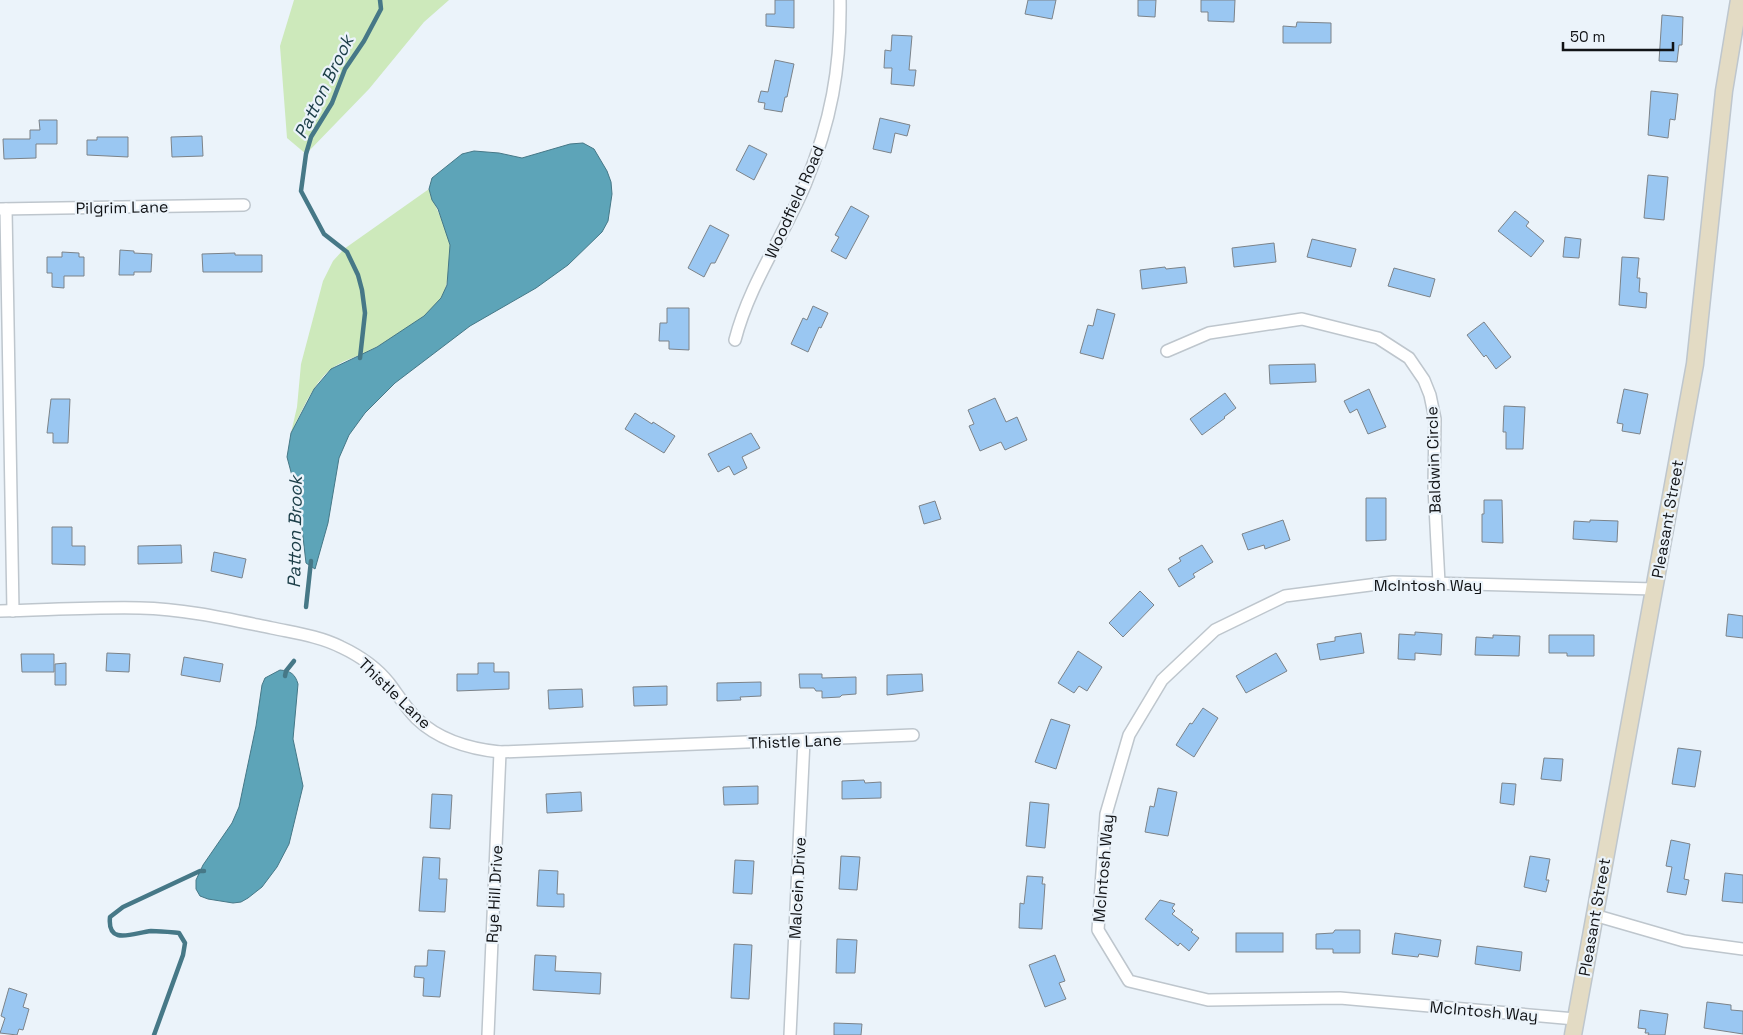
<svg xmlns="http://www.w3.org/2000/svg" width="1743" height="1035" font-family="'Space Grotesk',sans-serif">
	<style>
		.green { fill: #cde9bb }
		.water { fill: #5da4b8; stroke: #467887 }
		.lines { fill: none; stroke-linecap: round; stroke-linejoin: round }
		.stream { stroke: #467887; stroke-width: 4.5 }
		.building { fill: #9ac7f2; stroke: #7c8389 }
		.street-casing { stroke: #bec6cd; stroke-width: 14 }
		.secondary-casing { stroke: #bec6cd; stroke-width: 19 }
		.street { stroke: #fff; stroke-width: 11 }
		.secondary { stroke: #e3dbc4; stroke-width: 16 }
		.labels { text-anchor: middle; stroke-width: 4.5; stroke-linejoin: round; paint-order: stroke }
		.street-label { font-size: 16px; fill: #111316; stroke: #ebf3fa }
		.water-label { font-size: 18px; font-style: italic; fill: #1b3d47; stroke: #ebf3fa }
	</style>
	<rect width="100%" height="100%" fill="#ebf3fa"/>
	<g class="green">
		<path d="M294 0H449L424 22 369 89 306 154 287 138 280 46Z"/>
		<path d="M429 189C434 207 448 227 450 246 451 258 448 287 442 297 429 317 390 341 368 351 357 357 341 361 331 369 313 383 301 413 291 433L297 407 301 364 323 281 333 261 344 249Z"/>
	</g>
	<g class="water">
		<path d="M583 143 594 149 607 171 611 182 612 194 608 221 602 232 568 265 536 288 470 326 395 383 365 413 349 435 339 458 328 523 315 569 306 563 299 502 287 457 291 433 314 389 331 369 377 347 424 316 441 298 447 285 450 245 438 209 432 200 429 189 432 178 462 154 474 151 499 153 522 158 570 144Z"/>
		<path d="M280 670C291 671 295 674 298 684L293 739 303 786 289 844 277 867 262 887 248 898 241 902 233 903 208 899 200 896 196 889V880L203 865 232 823 239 807 256 726 262 685 265 678Z"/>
	</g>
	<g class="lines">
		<g class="stream">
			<path d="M360 358 365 313 362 290 358 275 347 252 324 234 301 191 306 154 311 137 332 103 345 69 364 41 381 9 380 0"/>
			<path d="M306 607 311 561"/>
			<path d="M285 676 286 671 294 661"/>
			<path d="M154 1035 183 955 185 943 179 933C169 932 161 931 151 931 133 933 107 946 110 917L123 907 200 871H204"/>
		</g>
	</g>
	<g class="building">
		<path d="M775 0H794V28L766 26V14H775Z"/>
		<path d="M1028 0H1056L1052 19 1025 14Z"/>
		<path d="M1138 0H1156L1155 17 1138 16Z"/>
		<path d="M1201 0H1235L1234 22 1208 21V12H1201Z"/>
		<path d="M1662 15 1683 17 1682 45H1679L1677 62 1659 61Z"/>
		<path d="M1297 22 1331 23V43H1283V26L1296 27Z"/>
		<path d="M892 35 912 36 909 70H916L914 86 891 84 892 68H884L885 50 891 51Z"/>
		<path d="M775 60 794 64 787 97H785L782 112 764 109 765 103 758 102 761 91 768 92Z"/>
		<path d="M1651 91 1678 94 1675 120 1670 119 1668 138 1648 135Z"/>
		<path d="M880 118 910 125 907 136 895 133 891 153 873 149Z"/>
		<path d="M39 120H57V144H36V158L4 159 3 139H30V130H40Z"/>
		<path d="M202 136 203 156 172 157 171 137Z"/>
		<path d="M97 137H128V157L87 155V140H97Z"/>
		<path d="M749 145 767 154 754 180 736 170Z"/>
		<path d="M1648 175 1668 177 1664 220 1644 218Z"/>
		<path d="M851 206 869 216 846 259 831 251 839 237 835 235Z"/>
		<path d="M1515 211 1529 222 1526 226 1544 241 1531 257 1498 231Z"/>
		<path d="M710 225 729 235 715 263H711L704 277 688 268Z"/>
		<path d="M1565 237 1581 239 1579 258 1563 257Z"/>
		<path d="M1312 239 1356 249 1351 267 1307 257Z"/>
		<path d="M1274 243 1276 262 1234 267 1232 248Z"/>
		<path d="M120 250 134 251V253L152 254 151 272H134V275H119Z"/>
		<path d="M62 252 79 253V257H84V276H64V288L52 287V273H47V257H62Z"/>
		<path d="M235 253V255H262V272H203L202 254Z"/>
		<path d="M1622 257 1639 258 1637 278H1640L1639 292 1647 293 1646 308 1619 305Z"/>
		<path d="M1165 267 1166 269 1185 267 1187 283 1142 289 1140 270Z"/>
		<path d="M1394 268 1435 279 1430 297 1388 286Z"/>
		<path d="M813 306 828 313 821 328 819 327 808 352 791 344 803 318 807 320Z"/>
		<path d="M667 308H689V350L669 349V341H659L660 323H667Z"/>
		<path d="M1097 309 1115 314 1103 359 1080 353 1088 325 1093 326Z"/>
		<path d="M1484 322 1511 357 1496 369 1486 355 1484 357 1467 335Z"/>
		<path d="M1315 364 1316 382 1270 384 1269 365Z"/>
		<path d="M1369 389 1386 427 1368 434 1357 409 1350 413 1344 401Z"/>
		<path d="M1624 389 1648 394 1640 434 1622 431 1623 424 1617 423Z"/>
		<path d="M1225 393 1236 408 1224 417 1225 418 1202 435 1190 419Z"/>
		<path d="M995 398 1006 422 1017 417 1027 440 1005 450 1001 442 980 451 969 426 974 424 968 410Z"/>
		<path d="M51 399H70L68 443H53V433H47Z"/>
		<path d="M1504 406 1525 407 1523 449H1506V432H1503Z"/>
		<path d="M635 413 652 424 653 422 675 436 664 453 625 429Z"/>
		<path d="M751 433 760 448 742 457 747 468 734 475 729 466 718 472 708 454Z"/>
		<path d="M1366 498H1386V540L1366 541Z"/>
		<path d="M1484 500H1502L1503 543 1482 542V514H1484Z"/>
		<path d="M935 501 941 519 924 524 919 506Z"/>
		<path d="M1283 520 1290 540 1265 549 1264 545 1248 550 1242 534Z"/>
		<path d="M1590 520 1618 521 1617 542 1573 539 1574 521 1590 522Z"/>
		<path d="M52 527H72V546H85V565L52 564Z"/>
		<path d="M181 545 182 563 138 564V546Z"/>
		<path d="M1202 545 1213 562 1193 574 1195 577 1179 587 1168 569 1181 561 1179 558Z"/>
		<path d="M214 552 246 559 242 578 211 571Z"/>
		<path d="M1140 591 1154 605 1123 637 1109 623Z"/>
		<path d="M1728 614 1743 616V638L1726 636Z"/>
		<path d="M1415 632 1442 634 1441 655 1415 653V660L1398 659 1399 634 1415 635Z"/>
		<path d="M1361 633 1364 653 1320 660 1317 644 1335 641V637Z"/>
		<path d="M1493 635 1520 636 1519 656 1475 655 1476 637 1493 638Z"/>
		<path d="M1549 635H1594V656H1567V653H1549Z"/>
		<path d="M1078 651 1102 667 1087 691 1079 686 1074 693 1058 683Z"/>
		<path d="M107 653 130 654 129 672 106 671Z"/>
		<path d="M1276 653 1287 671 1246 693 1236 676Z"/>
		<path d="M21 654H54V672H22Z"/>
		<path d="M184 657 223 664 220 682 181 675Z"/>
		<path d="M66 663V685H55V664Z"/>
		<path d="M478 663H494V672H509V689L457 691V674H478Z"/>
		<path d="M799 674H822V678L856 677V694L842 695 840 697 822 698V691H816L814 688H800Z"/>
		<path d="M922 674 923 691 887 695V675Z"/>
		<path d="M761 682V696L740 697 741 700 717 701V683Z"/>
		<path d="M667 686V705L634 706 633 687Z"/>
		<path d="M582 689 583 707 549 709 548 690Z"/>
		<path d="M1203 708 1218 718 1194 757 1176 745 1190 723 1192 724Z"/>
		<path d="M1051 719 1070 725 1056 769 1035 762Z"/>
		<path d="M1678 748 1701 751 1695 787 1672 784Z"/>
		<path d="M1544 758 1563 759 1561 781 1541 779Z"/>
		<path d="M864 780 865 783 881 782V798L842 799V781Z"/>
		<path d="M1502 783 1516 784 1514 805 1500 803Z"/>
		<path d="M758 786V804L724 805 723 787Z"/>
		<path d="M1158 788 1177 792 1168 836 1145 832 1150 806 1154 807Z"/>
		<path d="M581 792 582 811 547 813 546 794Z"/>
		<path d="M432 794 452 795 450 829 430 828Z"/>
		<path d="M1030 802 1049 804 1045 848 1026 846Z"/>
		<path d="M1671 840 1690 844 1684 879 1689 880 1686 895 1667 892 1672 867 1666 866Z"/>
		<path d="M841 856 860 857 857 890 839 889Z"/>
		<path d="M1530 856 1550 859 1546 880H1549L1546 892 1524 887Z"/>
		<path d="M423 857 440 858 439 879H447L445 912 419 911Z"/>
		<path d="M735 860 754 861 752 894 733 893Z"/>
		<path d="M539 870 558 871 557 894H564V907L537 906Z"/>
		<path d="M1725 873 1743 875V903L1722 901Z"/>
		<path d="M1027 876 1043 877 1042 884H1045L1042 929 1019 928 1020 903 1024 904Z"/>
		<path d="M1160 900 1175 904 1172 908 1175 911 1172 914 1193 930 1191 932 1199 938 1189 951 1180 943 1178 946 1145 919Z"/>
		<path d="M1335 930H1360V953H1333V949H1316V934L1333 933Z"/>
		<rect x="1236" y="933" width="47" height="19"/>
		<path d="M1395 933 1441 940 1438 957 1419 954 1418 957 1392 954Z"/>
		<path d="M837 939 857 940 855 973H836Z"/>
		<path d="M734 944 752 945 749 999 731 998Z"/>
		<path d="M1477 946 1522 952 1520 971 1475 964Z"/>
		<path d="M428 950 445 951 440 997 423 996 424 978 414 977 415 966H427Z"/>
		<path d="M535 955 556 956 555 971 601 973 600 994 533 990Z"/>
		<path d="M1055 955 1065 981 1059 983 1066 999 1045 1007 1029 965Z"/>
		<path d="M9 988 27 994 23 1007 29 1009 23 1030 19 1029 17 1035 0 1033 5 1018 1 1016Z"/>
		<path d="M1707 1002 1731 1005V1010L1743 1011V1034L1704 1028Z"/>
		<path d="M1640 1010 1668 1014 1665 1035H1648L1649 1033H1645L1646 1029 1638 1028Z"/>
		<path d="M834 1023 862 1024 861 1035H834Z"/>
	</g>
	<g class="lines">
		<g class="street-casing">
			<g id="street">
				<path d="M0 209 244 205"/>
				<path d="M6 209 13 611"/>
				<path d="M735 340C749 285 783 237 805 185 831 122 841 68 840 0"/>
				<path d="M1167 351 1209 333 1302 319 1378 338 1409 358 1424 380 1430 395 1435 419 1434 487 1439 583"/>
				<path d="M0 611C47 610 94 607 140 608 185 609 228 619 272 628 295 633 319 636 341 647 358 655 377 668 389 683 398 695 406 708 417 719 439 740 471 749 500 752L913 735"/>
				<path d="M1594 915 1684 941 1743 949"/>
				<path d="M1575 1019 1340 998 1208 1000 1129 981 1098 930 1106 814 1129 735 1162 680 1215 630 1285 596 1393 582 1654 589"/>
				<path d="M488 1035 500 752"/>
				<path d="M790 1035 804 740"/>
			</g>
		</g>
		<g class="secondary-casing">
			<path id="secondary" d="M1573 1035 1695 364 1724 91 1739 0"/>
		</g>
		<use href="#street" class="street"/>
		<use href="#secondary" class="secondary"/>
	</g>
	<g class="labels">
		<g class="street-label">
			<text transform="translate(794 202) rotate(-66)" y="6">Woodfield Road</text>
			<text transform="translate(122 207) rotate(-1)" y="6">Pilgrim Lane</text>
			<text transform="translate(1433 460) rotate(-92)" y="6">Baldwin Circle</text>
			<text transform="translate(1667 519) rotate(-80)" y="6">Pleasant Street</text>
			<text x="1428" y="591">McIntosh Way</text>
			<text transform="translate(395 693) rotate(44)" y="6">Thistle Lane</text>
			<text transform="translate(795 741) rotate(-2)" y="6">Thistle Lane</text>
			<text transform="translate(1103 868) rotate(-85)" y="6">McIntosh Way</text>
			<text transform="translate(797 888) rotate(-87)" y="6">Malcein Drive</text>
			<text transform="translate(494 894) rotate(-87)" y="6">Rye Hill Drive</text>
			<text transform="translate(1594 917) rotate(-80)" y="6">Pleasant Street</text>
			<text transform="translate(1484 1011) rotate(5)" y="6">McIntosh Way</text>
		</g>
		<g class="water-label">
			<text transform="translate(324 87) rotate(-64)" y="6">Patton Brook</text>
			<text transform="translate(295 532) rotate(-89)" y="6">Patton Brook</text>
		</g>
	</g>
	<path d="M1563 42v8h110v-8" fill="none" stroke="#111316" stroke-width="2.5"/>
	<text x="1570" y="42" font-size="15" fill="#111316" stroke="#ebf3fa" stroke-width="4" paint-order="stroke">50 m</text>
</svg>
